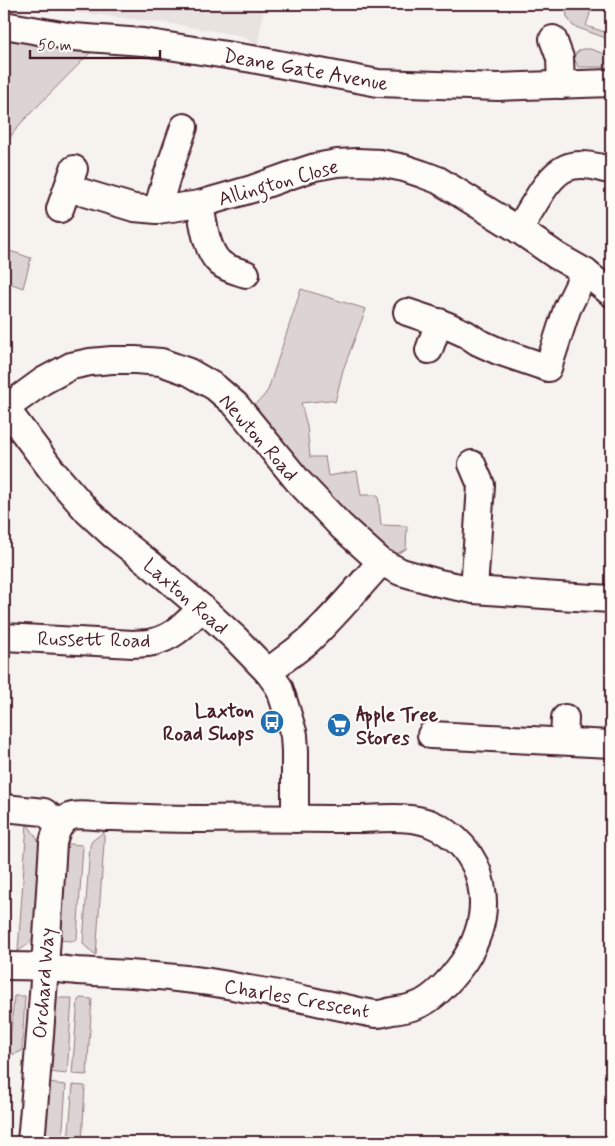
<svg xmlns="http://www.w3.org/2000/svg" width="615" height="1146" font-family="Mynerve,sans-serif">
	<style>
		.built { fill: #e9e3e0 }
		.green { fill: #dcd4d2; stroke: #937a7e }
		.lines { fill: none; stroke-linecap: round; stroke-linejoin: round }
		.minor-casing { stroke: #4a1f2b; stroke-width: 30 }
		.minor { stroke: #fdfcf7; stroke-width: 26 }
		.labels { text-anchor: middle; stroke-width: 4.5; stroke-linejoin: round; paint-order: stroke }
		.street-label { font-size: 20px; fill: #4a1f2b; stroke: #fdfcf7 }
		.poi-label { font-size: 20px; font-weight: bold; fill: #4a1f2b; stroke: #fdfcf7; text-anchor: end }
	</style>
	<rect width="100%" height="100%" fill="#f6f3ef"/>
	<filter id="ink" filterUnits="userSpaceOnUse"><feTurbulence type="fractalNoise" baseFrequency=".02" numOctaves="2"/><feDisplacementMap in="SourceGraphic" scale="10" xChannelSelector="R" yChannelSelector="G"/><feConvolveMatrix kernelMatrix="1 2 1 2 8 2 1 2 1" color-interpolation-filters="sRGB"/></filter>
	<g filter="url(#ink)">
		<path class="built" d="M4 4H264L258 47 243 36 166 23Z"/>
		<g class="green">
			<path d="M565 4H593L586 26 611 34V40L573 26 567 17Z"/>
			<path d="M4 33 85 46 90 53 21 123 4 145Z"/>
			<path d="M582 49H590L611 56V67H578L574 58 576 53Z"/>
			<path d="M4 249 31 258 23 288 4 281Z"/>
			<path d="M301 289 366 309 343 370 335 402 329 400 301 403 307 426 310 457H325L328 476 357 471 361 495H378L381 525 407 526 406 549 381 562 243 414 263 397 268 390Z"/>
			<path d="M27 823 39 842 34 934C31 943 25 947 18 951Z"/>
			<path d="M104 832V844L96 955 87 948 83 943 90 846 92 841Z"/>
			<path d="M60 843 81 845 83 846 77 938 73 941 54 940Z"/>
			<path d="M14 996H25L22 1051 15 1054H9Z"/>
			<path d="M53 998H72L67 1074 49 1072Z"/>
			<path d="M80 998 92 999 87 1075 72 1074 78 1000Z"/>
			<path d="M47 1083 66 1085 62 1142H43Z"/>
			<path d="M73 1085 85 1086 82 1142H68Z"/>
		</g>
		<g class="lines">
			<g class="minor-casing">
				<g id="minor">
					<path d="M4 25 73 37 143 42 252 59 378 83 498 87 611 83"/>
					<path d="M553 39 560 58 561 85"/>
					<path d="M68 188 134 208 157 210 167 176 184 127"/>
					<path d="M200 204C203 221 206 251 220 263 227 269 237 271 246 274"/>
					<path d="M60 209 74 169"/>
					<path d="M157 210 200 204 252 189 294 174 315 167 337 163 357 162 380 163 404 168 422 174 438 180 519 230 557 256 585 272 611 293"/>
					<path d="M519 230C525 219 532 207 539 196 557 167 571 159 605 169"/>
					<path d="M407 312 446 325 466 334 478 342 498 351 548 368 567 309 585 272"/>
					<path d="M429 350 439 322"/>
					<path d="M4 406 54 473 88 512 113 535 154 567 202 608 235 638 268 672 279 687 284 702 294 735 295 751V819"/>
					<path d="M6 408 43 381 71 366 90 362 112 360H135L161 362 189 372 215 387 236 405 298 481 341 526 381 562 401 572 439 583 474 590 558 596 611 599"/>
					<path d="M472 464 481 485 474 590"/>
					<path d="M4 637 133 644C139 643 147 644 153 642 175 637 186 623 202 608"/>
					<path d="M268 672C281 661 295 652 308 641 334 617 357 589 381 562"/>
					<path d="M431 735 611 744"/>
					<path d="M564 741 565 718"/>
					<path d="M4 808 44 812 52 818 59 826"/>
					<path d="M4 966C16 966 28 966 40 967 53 968 65 970 77 971 110 973 143 974 176 978 200 980 224 984 248 989 278 993 307 1000 336 1006 348 1008 365 1013 377 1014 382 1014 387 1012 392 1011 401 1010 410 1008 418 1005 435 998 452 978 463 963 479 939 487 912 481 884 476 856 455 833 429 823 406 815 380 819 356 819 306 819 255 818 204 819 173 819 142 818 110 817 99 817 78 813 69 817 59 822 55 834 53 843 47 943 40 1043 31 1142"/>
				</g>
			</g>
			<use href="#minor" class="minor"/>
		</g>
	</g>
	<defs>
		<g id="bus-disc" transform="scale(1.25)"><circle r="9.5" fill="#1f6fb2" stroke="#fdfcf7"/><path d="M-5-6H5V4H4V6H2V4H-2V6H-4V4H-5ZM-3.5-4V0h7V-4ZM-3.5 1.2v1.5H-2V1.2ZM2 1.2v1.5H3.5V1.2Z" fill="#fff"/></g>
		<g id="supermarket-disc" transform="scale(1.25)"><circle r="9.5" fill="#1f6fb2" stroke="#fdfcf7"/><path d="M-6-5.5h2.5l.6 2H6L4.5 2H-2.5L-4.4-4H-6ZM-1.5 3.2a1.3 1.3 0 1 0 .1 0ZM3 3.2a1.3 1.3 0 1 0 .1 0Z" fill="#fff"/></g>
	</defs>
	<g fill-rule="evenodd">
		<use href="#bus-disc" x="272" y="722"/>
		<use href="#supermarket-disc" x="339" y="725"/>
	</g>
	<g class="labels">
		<g class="street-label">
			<text transform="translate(306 69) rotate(10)" y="7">Deane Gate Avenue</text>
			<text transform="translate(278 182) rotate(-16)" y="7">Allington Close</text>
			<text transform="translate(259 437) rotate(49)" y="7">Newton Road</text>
			<text transform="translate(186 596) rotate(41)" y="7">Laxton Road</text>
			<text transform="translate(94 639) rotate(1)" y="7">Russett Road</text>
			<text transform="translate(43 983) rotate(-86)" y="7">Orchard Way</text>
			<text transform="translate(297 998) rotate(10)" y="7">Charles Crescent</text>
		</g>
		<g class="poi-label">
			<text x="254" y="717">Laxton<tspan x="254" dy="23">Road Shops</tspan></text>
			<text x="356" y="721" text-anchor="start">Apple Tree<tspan x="356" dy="23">Stores</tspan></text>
		</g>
	</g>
	<rect width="615" height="1146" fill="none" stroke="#fdfcf7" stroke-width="20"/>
	<rect x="10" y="10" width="595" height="1126" fill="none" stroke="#4a1f2b" stroke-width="2" filter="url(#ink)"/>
	<path d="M30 50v8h130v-8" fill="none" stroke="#4a1f2b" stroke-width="2.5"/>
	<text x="38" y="50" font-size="15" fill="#4a1f2b" stroke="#fdfcf7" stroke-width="4" paint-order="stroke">50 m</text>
</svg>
